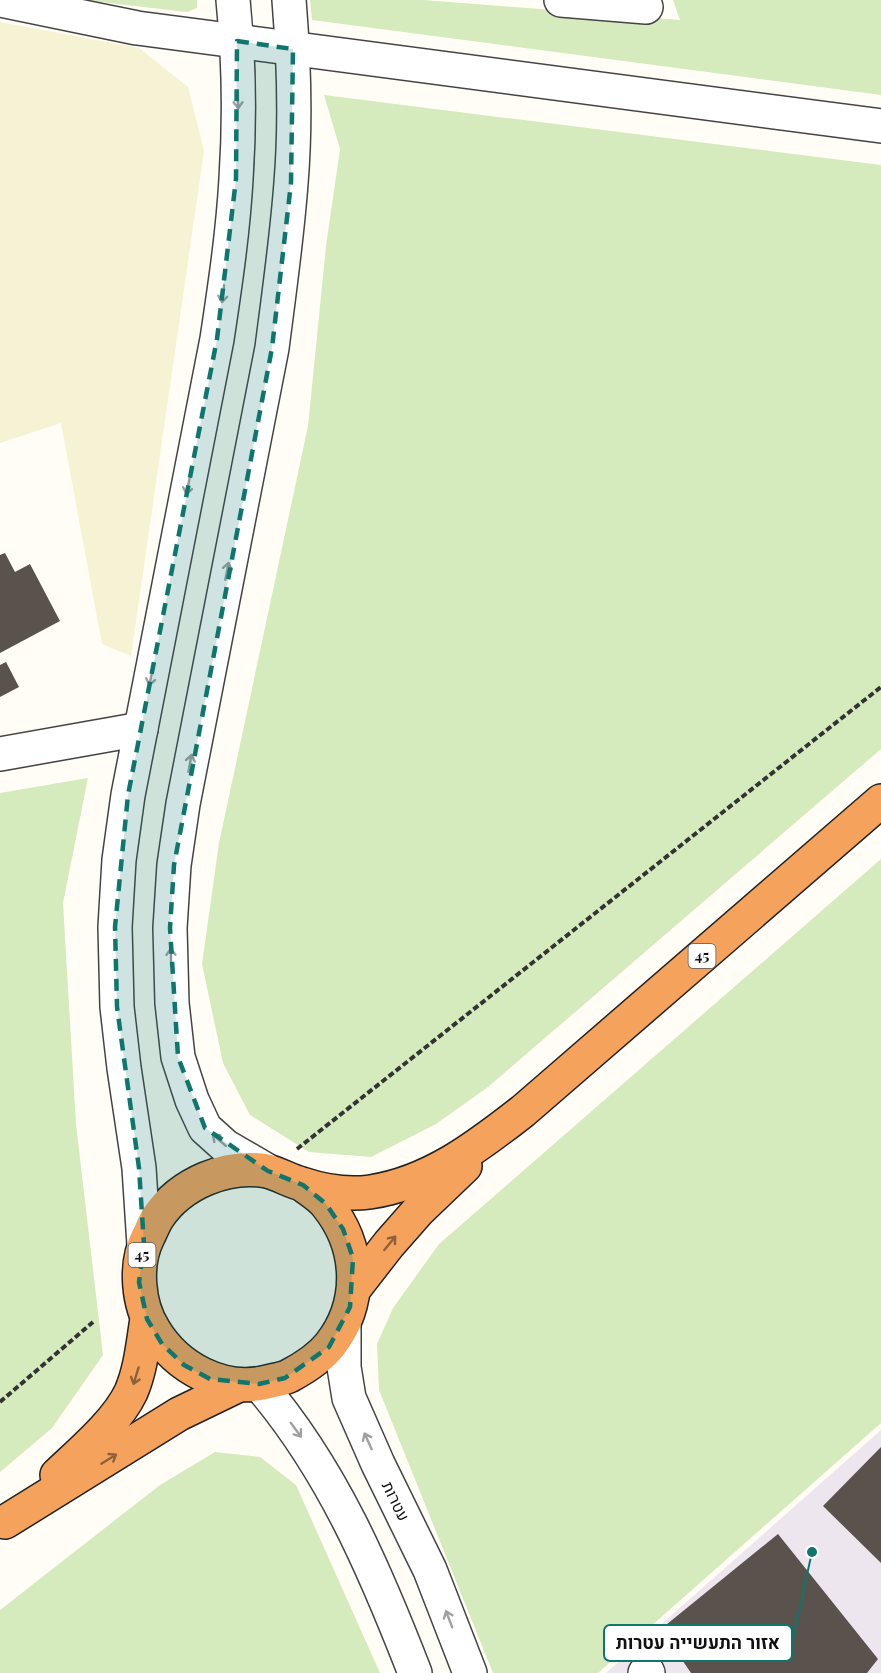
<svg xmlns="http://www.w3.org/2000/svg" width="881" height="1673" font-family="'Playfair Display',Heebo,serif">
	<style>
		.industrial { fill: #eee6ef }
		.farmland { fill: #f6f3d4 }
		.green { fill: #d5ebbd }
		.building { fill: #5a524d }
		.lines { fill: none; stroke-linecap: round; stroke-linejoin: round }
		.minor-casing { stroke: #444; stroke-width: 36 }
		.highway-casing { stroke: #222; stroke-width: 36 }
		.path { stroke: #333; stroke-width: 4; stroke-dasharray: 6 3; stroke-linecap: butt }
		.minor { stroke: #fff; stroke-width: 33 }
		.highway { stroke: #f5a25d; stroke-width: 33 }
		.oneway { stroke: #a0a0a0 }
		.oneway2 { stroke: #8e613b }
		.marked { fill: #0f766e; fill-opacity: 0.2; stroke: #0f766e; stroke-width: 4.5; stroke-dasharray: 12 8; stroke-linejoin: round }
		.labels { text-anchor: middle; stroke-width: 6; stroke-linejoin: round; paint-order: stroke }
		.shield { fill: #fff; stroke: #585858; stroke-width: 1.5 }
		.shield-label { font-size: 15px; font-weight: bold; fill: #111 }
		.street-label { font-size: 16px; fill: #111; stroke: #fff }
		.leader { fill: none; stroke: #0f766e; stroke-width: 2 }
		.callout-dot { fill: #0f766e; stroke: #fff; stroke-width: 2 }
		.callout { fill: #fff; stroke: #0f766e; stroke-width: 2 }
		.callout-label { font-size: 18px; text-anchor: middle; font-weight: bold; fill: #111 }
	</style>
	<rect width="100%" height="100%" fill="#fffdf5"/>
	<path class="industrial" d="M881 1430V1673H606Z"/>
	<path class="farmland" d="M0 22 139 48 188 87 204 151 131 656 102 644 61 423 0 443Z"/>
	<g class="green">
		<path d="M83 0H197V8L187 12Z"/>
		<path d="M310 0H424L680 20 673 0H881V95L312 20Z"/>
		<path d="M324 95 881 165V749L488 1087 436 1124 371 1157 309 1152 250 1115 223 1063 202 964 219 843 308 426 326 246 340 149Z"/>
		<path d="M88 778 63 903 76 1124 103 1355 52 1428 0 1472V793Z"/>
		<path d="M881 859V1423L598 1673H493L379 1390 377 1344 393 1308 439 1244Z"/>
		<path d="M215 1452 260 1457 296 1485 380 1673H0V1610L160 1485Z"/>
	</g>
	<g class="building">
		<path d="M5 553 15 572 30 564 60 621 0 653V555Z"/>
		<path d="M6 662 19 687 0 697V665Z"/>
		<path d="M881 1447V1563L823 1506Z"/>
		<path d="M778 1534 878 1659 867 1673H691L661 1629Z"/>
	</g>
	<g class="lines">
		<g class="minor-casing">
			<g id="minor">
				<path d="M0 0 137 28 881 126"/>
				<path d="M561 0 646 7 643 0"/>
				<path d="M0 754 141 729"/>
				<path d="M268 1171 225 1146 205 1128 192 1100 178 1057 172 1003 170 928 174 865 183 804 272 348C279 293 287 238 291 183 296 123 294 61 289 0"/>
				<path d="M144 1245 139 1168 124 1068 117 1007 115 927 119 860 128 795 217 339C225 286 233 232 236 179 240 119 239 59 233 0"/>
				<path d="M344 1325V1367L349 1398 378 1464 430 1570 470 1673"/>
				<path d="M259 1384C332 1469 375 1570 415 1673"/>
				<path d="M645 1673 647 1671 648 1673"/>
			</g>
		</g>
		<g class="highway-casing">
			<g id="highway">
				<path d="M303 1185C311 1191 321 1197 327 1205 361 1247 363 1303 330 1345 319 1359 304 1368 289 1376 283 1379 275 1380 267 1382 223 1393 177 1368 154 1330 138 1305 134 1265 148 1237 151 1231 154 1223 158 1217 181 1183 227 1164 267 1171 279 1174 290 1181 302 1184 323 1191 347 1195 370 1192 430 1183 477 1147 523 1111L881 801"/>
				<path d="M354 1289 389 1244 418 1211 465 1166"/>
				<path d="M57 1475C81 1452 117 1422 131 1392 141 1369 143 1343 147 1319"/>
				<path d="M5 1522 179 1414 239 1385"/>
			</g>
		</g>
		<g class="path">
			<path d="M297 1149 881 687"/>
			<path d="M0 1402 93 1322"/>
		</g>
		<use href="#minor" class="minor"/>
		<use href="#highway" class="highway"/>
	</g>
	<defs><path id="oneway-shaft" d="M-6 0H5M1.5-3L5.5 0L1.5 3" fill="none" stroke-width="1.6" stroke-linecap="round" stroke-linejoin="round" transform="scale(1.5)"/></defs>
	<g class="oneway">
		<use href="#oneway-shaft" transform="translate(238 100) rotate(89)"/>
		<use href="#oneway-shaft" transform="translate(223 294) rotate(97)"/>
		<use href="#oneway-shaft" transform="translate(188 486) rotate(101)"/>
		<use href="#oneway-shaft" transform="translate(227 571) rotate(-79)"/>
		<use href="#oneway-shaft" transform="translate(151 677) rotate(101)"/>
		<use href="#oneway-shaft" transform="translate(190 763) rotate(-80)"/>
		<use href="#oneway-shaft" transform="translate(171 957) rotate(-91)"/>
		<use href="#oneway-shaft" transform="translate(219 1140) rotate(-139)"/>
		<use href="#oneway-shaft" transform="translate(296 1430) rotate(54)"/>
		<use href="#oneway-shaft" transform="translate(368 1441) rotate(-114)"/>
		<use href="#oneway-shaft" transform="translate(449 1619) rotate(-111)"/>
	</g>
	<g class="oneway2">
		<use href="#oneway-shaft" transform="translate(390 1243) rotate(-51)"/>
		<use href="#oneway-shaft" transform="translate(136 1376) rotate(107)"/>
		<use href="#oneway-shaft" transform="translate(109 1459) rotate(-32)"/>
	</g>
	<path class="marked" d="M237 41 293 49 291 183 272 348 174 865 170 928 178 1057 205 1128 268 1171 303 1185 326 1204 343 1229 353 1258 350 1307 329 1347 285 1378 259 1384 210 1379 184 1365 162 1344 147 1319 139 1282 144 1245 139 1168 117 1007 115 927 128 795 217 339 236 179Z"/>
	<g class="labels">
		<g class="shield">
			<rect x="688.5" y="944" width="27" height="24" rx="4.5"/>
			<rect x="128.5" y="1243" width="27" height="24" rx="4.5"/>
		</g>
		<g class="shield-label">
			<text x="702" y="961">45</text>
			<text x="142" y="1260">45</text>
		</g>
		<g class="street-label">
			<text transform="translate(396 1501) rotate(64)" y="6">עטרות</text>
		</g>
	</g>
	<path class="leader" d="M812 1552L792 1643"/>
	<circle class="callout-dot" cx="812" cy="1552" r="6"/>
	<rect class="callout" x="604" y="1625" width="188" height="36" rx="6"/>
	<g class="callout-label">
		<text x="698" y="1649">אזור התעשייה עטרות</text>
	</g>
</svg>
